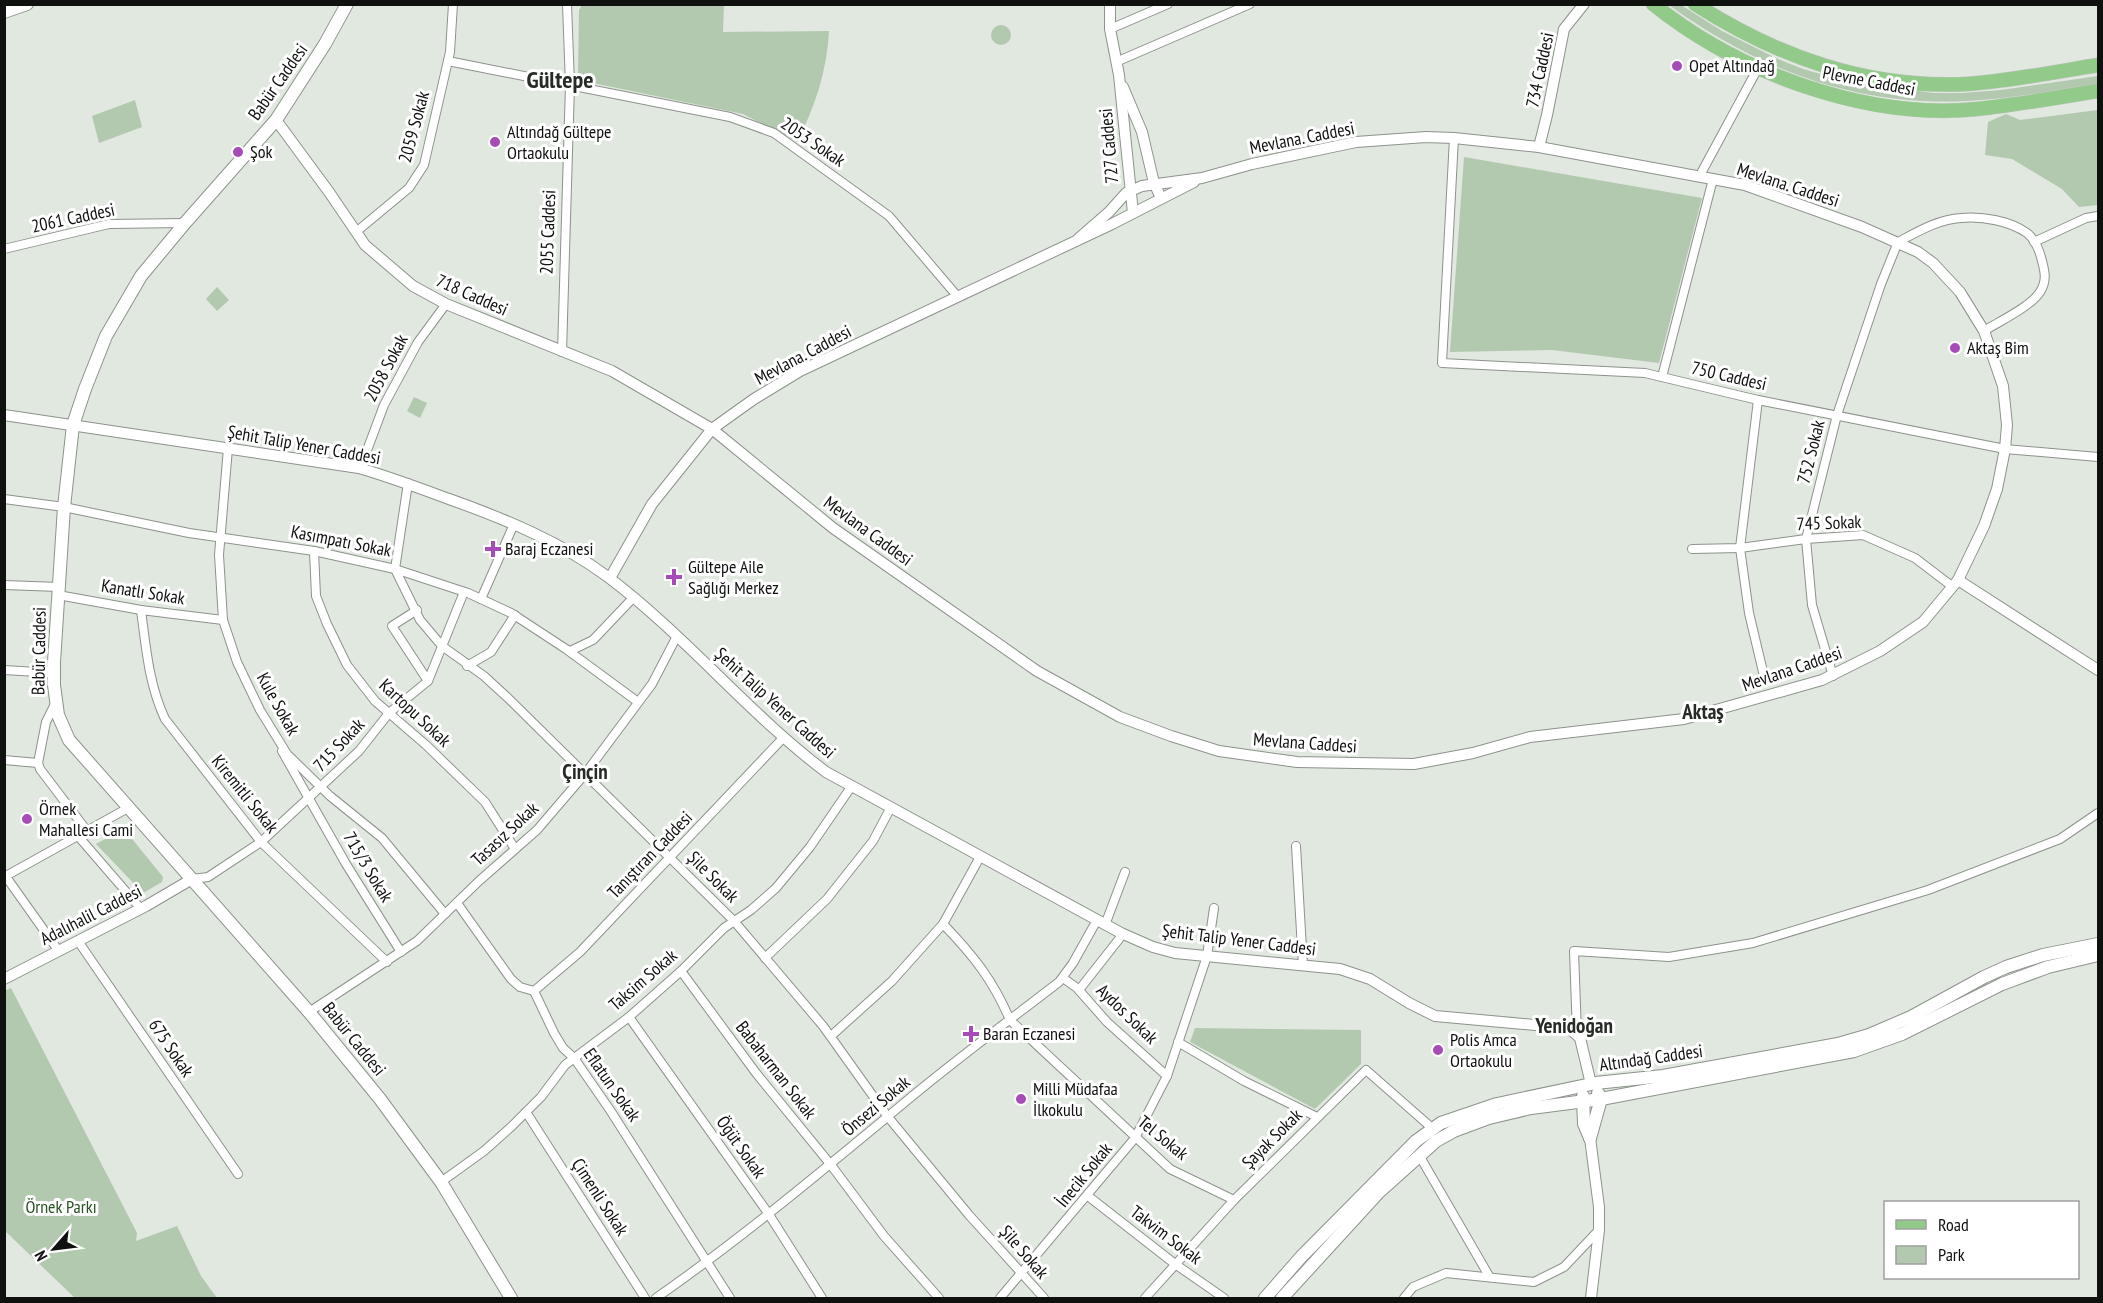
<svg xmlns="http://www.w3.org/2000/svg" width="2103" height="1303" font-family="'PT Sans Narrow',sans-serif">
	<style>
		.green { fill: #b3c9af }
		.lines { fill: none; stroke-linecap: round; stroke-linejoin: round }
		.minor-casing { stroke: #8c938b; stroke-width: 10 }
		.tertiary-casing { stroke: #8c938b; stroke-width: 12 }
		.secondary-casing { stroke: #8c938b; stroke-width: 14 }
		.primary-casing { stroke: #c5c6c5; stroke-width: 15 }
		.minor { stroke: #fff; stroke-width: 8 }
		.tertiary { stroke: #fff; stroke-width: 10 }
		.secondary { stroke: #fff; stroke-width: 12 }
		.primary { stroke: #92ca8a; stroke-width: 14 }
		.poi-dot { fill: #a64bb7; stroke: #fff; stroke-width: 2 }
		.labels { text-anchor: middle; stroke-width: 6; stroke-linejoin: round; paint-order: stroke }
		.poi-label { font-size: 18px; fill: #0f110f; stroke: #fff; text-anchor: start }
		.street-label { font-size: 18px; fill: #0f110f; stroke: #fff }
		.park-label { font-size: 18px; fill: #285121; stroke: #fff }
		.quarter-label { font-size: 21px; font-weight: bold; fill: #262b25; stroke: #fff }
		.district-label { font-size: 24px; font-weight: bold; fill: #262b25; stroke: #fff }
	</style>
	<rect width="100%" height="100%" fill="#e0e8df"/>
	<g class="green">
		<path d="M582 5H724L723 32 829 31C827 71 815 107 797 142L743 114 583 81 578 75 579 10Z"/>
		<path d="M1669 5H1681L1722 31 1778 59 1803 69 1846 81 1933 93H1963L2001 90 2098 76V84C2055 90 2011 99 1967 101 1857 107 1757 69 1669 5Z"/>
		<circle cx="1001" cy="35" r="10"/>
		<path d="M135 100 142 127 99 143 92 116Z"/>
		<path d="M2098 110V205L2079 207 2062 189 2012 159 1985 155 1988 122 2006 114 2020 120Z"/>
		<path d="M1464 157 1702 198 1659 363 1552 350 1450 352Z"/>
		<path d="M217 287 229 300 217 311 206 299Z"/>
		<path d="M414 397 427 403 420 418 407 411Z"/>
		<path d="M124 829 163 877 162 882 143 893 96 844Z"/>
		<path d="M11 988 137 1233 136 1241 177 1226 201 1276 217 1298H75L5 1231 4 991Z"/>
		<path d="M1195 1028 1361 1030V1064L1315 1109 1190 1042Z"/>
	</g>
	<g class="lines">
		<g class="minor-casing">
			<g id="minor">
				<path d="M1110 29 1168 4"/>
				<path d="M448 61 730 117 774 133 889 216 958 297"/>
				<path d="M1116 62 1250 4"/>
				<path d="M1454 138 1442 363 1645 373 1758 400 2005 449 2098 457"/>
				<path d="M1699 177 1758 68"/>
				<path d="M356 232 409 188 424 165 450 52 453 4"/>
				<path d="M2034 242 2086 218 2098 216"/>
				<path d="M4 249 109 224 185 223"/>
				<path d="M562 352 570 85 567 4"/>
				<path d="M1662 377 1713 179"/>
				<path d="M1758 400 1740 548 1749 613 1764 676"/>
				<path d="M228 448 219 555 223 620 237 662 260 710 287 754 330 796 382 838 445 914"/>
				<path d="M366 453 384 405 418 342 446 304"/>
				<path d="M408 483 395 569 420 620 442 646 484 676 508 698 734 921 823 1026 888 1117 969 1215 1044 1298"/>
				<path d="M4 499 64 507 189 533 314 551 395 569 468 593 511 613 566 649 638 702"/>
				<path d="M1692 549 1740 548 1806 539 1863 535 1915 558 1953 587"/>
				<path d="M314 551 316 596 327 624 347 665 375 701 426 745 485 802 515 849"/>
				<path d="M4 585 59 587"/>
				<path d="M58 595 141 610 223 620"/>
				<path d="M481 599 514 524"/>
				<path d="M141 610C146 648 149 685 165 719L261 842 387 962"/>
				<path d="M417 610 392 626 428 681"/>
				<path d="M570 651 593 640 633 598"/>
				<path d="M467 666 491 652 515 615"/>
				<path d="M4 670 54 673"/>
				<path d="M1833 676 1812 605 1806 539 1837 415 1881 284 1898 242C1917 232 1939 219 1961 218 1983 216 2010 221 2027 233 2035 239 2040 252 2042 261 2045 272 2047 281 2040 292 2030 307 2000 321 1984 331"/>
				<path d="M282 751 346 864 401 952"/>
				<path d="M4 760 38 763"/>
				<path d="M38 763 40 769 87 831"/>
				<path d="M38 763 46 722 56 702"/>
				<path d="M78 836 141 909"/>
				<path d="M1296 846 1303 966"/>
				<path d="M4 874 58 950"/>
				<path d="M4 877 128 808"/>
				<path d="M192 879 208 877 261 842 359 751 389 713 428 681 464 592"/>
				<path d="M457 903 511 979 520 987 534 991"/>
				<path d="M943 924C973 955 993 980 1010 1020L1170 1169 1234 1200"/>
				<path d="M1105 925 1125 872"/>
				<path d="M78 941 238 1174"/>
				<path d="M765 958 827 899 873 841 890 809"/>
				<path d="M681 971 756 1073 831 1165 884 1236 939 1298"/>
				<path d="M1063 978 1077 988 1107 1022 1167 1076"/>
				<path d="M1079 990 1123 934"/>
				<path d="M534 991 554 1033 563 1048 574 1058 610 1110 730 1298"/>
				<path d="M534 991 580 952 784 737"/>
				<path d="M309 1012 417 941 479 881 537 830 585 774 652 684 677 636"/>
				<path d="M629 1017 768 1213 822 1298"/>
				<path d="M1577 1034 1574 951 1669 957 1753 943 1928 890 2060 839 2098 813"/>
				<path d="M831 1036 892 981 943 924 980 857"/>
				<path d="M1178 1042 1244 1081 1317 1117"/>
				<path d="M526 1112 645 1298"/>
				<path d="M1419 1155 1489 1276"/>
				<path d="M441 1182 484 1151 511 1127 541 1097 565 1065 629 1017 681 971 724 928 751 910 776 888 810 847 851 787"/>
				<path d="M1088 1196 1175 1264 1224 1298"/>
				<path d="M656 1298C742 1238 823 1170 904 1103 954 1061 1007 1022 1059 982L1073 963 1097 920"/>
				<path d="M1000 1298 1135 1138 1167 1076 1207 956 1214 908"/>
				<path d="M1145 1298 1234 1200 1366 1070 1432 1128"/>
				<path d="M1404 1298 1413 1287 1446 1273 1534 1282 1564 1267 1599 1230"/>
			</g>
		</g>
		<g class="tertiary-casing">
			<g id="tertiary">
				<path d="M1110 4V29L1119 75 1133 213"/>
				<path d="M1123 87 1142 132 1154 183 1161 198"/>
				<path d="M276 120 329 192 365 245 413 286 446 304 612 371 712 429 833 528 1037 671 1120 717 1171 736 1219 751 1297 762 1414 764 1473 753 1530 737 1684 719 1822 680 1880 651 1923 622 1958 580 1984 526 1997 489 2005 449 2007 425 2003 386 1984 331 1960 292 1933 263 1918 252 1862 227 1745 185 1539 147 1454 138 1426 137 1356 142 1252 164 1202 178 1142 186 1126 193 1109 212 1078 239"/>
				<path d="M1539 147 1547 115 1564 29 1584 4"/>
				<path d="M4 415 359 468C390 477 419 488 449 499 505 519 561 542 608 577 686 636 749 714 826 772L1121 933 1153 947 1175 953 1340 969 1370 979 1409 1003 1435 1016 1569 1028 1580 1038 1591 1084"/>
				<path d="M610 578 652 504 712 429 754 399 800 371 1112 224 1194 182"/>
				<path d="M1958 580 2098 670"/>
				<path d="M4 979 146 906 192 879"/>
				<path d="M1590 1138 1599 1207V1230L1591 1298"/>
			</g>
		</g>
		<g class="secondary-casing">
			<g id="secondary">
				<path d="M347 4 325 44 276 120 185 223 141 276 106 336 85 389 73 425 64 507 54 662V685L58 715 69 740 309 1012 380 1099 441 1182 511 1298"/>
				<path d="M4 12 27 4"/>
				<path d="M1583 1096 1584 1124 1590 1138"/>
				<path d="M1590 1138 1601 1099 1598 1093"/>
				<path d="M1265 1298 1301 1257 1416 1141 1441 1123 1497 1104 1596 1083 1663 1076 1838 1044 1869 1035 1911 1017 1984 977 2006 967 2043 955 2098 944"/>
				<path d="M1282 1298 1379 1192 1436 1141 1454 1131 1489 1118 1531 1108 1601 1099 1854 1051 1902 1034 2002 984 2048 967 2098 955"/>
			</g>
		</g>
		<g class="primary-casing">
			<g id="primary">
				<path d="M1653 4C1739 73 1866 120 1977 109 2017 105 2058 97 2098 91"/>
				<path d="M1695 4C1778 57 1867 89 1967 84 2011 81 2055 72 2098 65"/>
			</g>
		</g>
		<use href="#minor" class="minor"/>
		<use href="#tertiary" class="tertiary"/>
		<use href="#secondary" class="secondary"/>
		<use href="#primary" class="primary"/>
	</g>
	<g class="poi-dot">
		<circle cx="1677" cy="66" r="6"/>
		<circle cx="495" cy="142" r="6"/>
		<circle cx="238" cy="152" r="6"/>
		<circle cx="1955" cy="348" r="6"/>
		<path d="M490 540h6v6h6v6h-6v6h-6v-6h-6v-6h6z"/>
		<path d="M671 568h6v6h6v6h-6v6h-6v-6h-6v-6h6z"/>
		<circle cx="27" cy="819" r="6"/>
		<path d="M968 1025h6v6h6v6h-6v6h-6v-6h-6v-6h6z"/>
		<circle cx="1438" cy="1050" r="6"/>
		<circle cx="1021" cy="1099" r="6"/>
	</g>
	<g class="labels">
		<g class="poi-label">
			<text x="1689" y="72">Opet Altındağ</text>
			<text x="507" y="138">Altındağ Gültepe<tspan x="507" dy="21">Ortaokulu</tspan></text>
			<text x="250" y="158">Şok</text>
			<text x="1967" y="354">Aktaş Bim</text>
			<text x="505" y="555">Baraj Eczanesi</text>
			<text x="688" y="573">Gültepe Aile<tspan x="688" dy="21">Sağlığı Merkez</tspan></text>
			<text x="39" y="815">Örnek<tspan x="39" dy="21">Mahallesi Cami</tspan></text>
			<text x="983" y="1040">Baran Eczanesi</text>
			<text x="1450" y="1046">Polis Amca<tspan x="1450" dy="21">Ortaokulu</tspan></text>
			<text x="1033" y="1095">Milli Müdafaa<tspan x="1033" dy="21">İlkokulu</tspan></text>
		</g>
		<g class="street-label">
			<text transform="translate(1540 70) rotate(-78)" y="6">734 Caddesi</text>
			<text transform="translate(1869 81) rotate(11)" y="6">Plevne Caddesi</text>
			<text transform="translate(278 82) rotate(-55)" y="6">Babür Caddesi</text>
			<text transform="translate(414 127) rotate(-75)" y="6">2059 Sokak</text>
			<text transform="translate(1302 138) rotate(-11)" y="6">Mevlana. Caddesi</text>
			<text transform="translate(813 142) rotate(34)" y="6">2053 Sokak</text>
			<text transform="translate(1109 146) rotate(-95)" y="6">727 Caddesi</text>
			<text transform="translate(1788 185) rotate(18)" y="6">Mevlana. Caddesi</text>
			<text transform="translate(73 218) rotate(-12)" y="6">2061 Caddesi</text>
			<text transform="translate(548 232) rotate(-88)" y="6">2055 Caddesi</text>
			<text transform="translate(472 295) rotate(24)" y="6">718 Caddesi</text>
			<text transform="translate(803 355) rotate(-28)" y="6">Mevlana. Caddesi</text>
			<text transform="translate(386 368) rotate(-62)" y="6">2058 Sokak</text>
			<text transform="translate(1729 376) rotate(13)" y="6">750 Caddesi</text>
			<text transform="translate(304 445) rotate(10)" y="6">Şehit Talip Yener Caddesi</text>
			<text transform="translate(1811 452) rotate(-76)" y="6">752 Sokak</text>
			<text transform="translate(1829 523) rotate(-2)" y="6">745 Sokak</text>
			<text transform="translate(868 531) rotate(36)" y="6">Mevlana Caddesi</text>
			<text transform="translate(341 541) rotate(11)" y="6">Kasımpatı Sokak</text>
			<text transform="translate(143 592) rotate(9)" y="6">Kanatlı Sokak</text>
			<text transform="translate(39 651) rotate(-89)" y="6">Babür Caddesi</text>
			<text transform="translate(1792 669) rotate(-19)" y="6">Mevlana Caddesi</text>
			<text transform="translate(775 703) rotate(42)" y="6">Şehit Talip Yener Caddesi</text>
			<text transform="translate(278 704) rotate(61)" y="6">Kule Sokak</text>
			<text transform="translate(415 713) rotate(43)" y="6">Kartopu Sokak</text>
			<text transform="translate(1305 743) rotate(4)" y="6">Mevlana Caddesi</text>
			<text transform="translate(339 745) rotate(-47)" y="6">715 Sokak</text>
			<text transform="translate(245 794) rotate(51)" y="6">Kiremitli Sokak</text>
			<text transform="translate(505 834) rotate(-43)" y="6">Tasasız Sokak</text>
			<text transform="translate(650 855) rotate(-46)" y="6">Tanıştıran Caddesi</text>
			<text transform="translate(368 867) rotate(59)" y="6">715/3 Sokak</text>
			<text transform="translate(713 877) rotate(45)" y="6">Şile Sokak</text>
			<text transform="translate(91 915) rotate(-27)" y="6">Adalıhalil Caddesi</text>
			<text transform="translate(1239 940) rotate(7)" y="6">Şehit Talip Yener Caddesi</text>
			<text transform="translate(643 980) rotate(-41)" y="6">Taksim Sokak</text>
			<text transform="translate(1127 1014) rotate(44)" y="6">Aydos Sokak</text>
			<text transform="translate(354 1039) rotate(51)" y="6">Babür Caddesi</text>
			<text transform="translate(171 1048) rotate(56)" y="6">675 Sokak</text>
			<text transform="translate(1651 1058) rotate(-8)" y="6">Altındağ Caddesi</text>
			<text transform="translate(776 1070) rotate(52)" y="6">Babaharman Sokak</text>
			<text transform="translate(612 1085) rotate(55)" y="6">Eflatun Sokak</text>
			<text transform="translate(876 1106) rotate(-40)" y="6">Önsezi Sokak</text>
			<text transform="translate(1163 1138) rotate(39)" y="6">Tel Sokak</text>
			<text transform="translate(1272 1139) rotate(-45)" y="6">Şayak Sokak</text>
			<text transform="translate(741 1147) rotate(55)" y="6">Öğüt Sokak</text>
			<text transform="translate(1084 1175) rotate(-51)" y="6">İnecik Sokak</text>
			<text transform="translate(600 1197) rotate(57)" y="6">Çimenli Sokak</text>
			<text transform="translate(1166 1235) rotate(37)" y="6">Takvim Sokak</text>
			<text transform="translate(1024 1252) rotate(49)" y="6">Şile Sokak</text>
		</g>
		<g class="park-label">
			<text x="61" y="1213">Örnek Parkı</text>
		</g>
		<g class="quarter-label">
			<text x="1703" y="719">Aktaş</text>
			<text x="585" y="779">Çinçin</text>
			<text x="1574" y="1033">Yenidoğan</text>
		</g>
		<g class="district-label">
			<text x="560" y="88">Gültepe</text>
		</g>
	</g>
	<rect width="2103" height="1303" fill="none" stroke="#0f110f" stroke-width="12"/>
	<rect x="1884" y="1201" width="195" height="78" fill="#ffffff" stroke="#9fa09f" stroke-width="1.5"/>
	<rect x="1896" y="1220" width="30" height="9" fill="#92ca8a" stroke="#9fa09f" stroke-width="1.5"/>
	<text x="1938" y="1231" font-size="18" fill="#0f110f">Road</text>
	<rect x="1896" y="1246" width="30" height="18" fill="#b3c9af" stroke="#9fa09f" stroke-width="1.5"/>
	<text x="1938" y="1261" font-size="18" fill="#0f110f">Park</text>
	<g transform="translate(54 1249) rotate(242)" stroke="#ffffff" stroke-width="4.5" paint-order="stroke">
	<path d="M0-4.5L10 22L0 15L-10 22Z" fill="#0f110f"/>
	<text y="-9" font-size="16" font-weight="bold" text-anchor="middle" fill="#0f110f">N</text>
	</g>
</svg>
